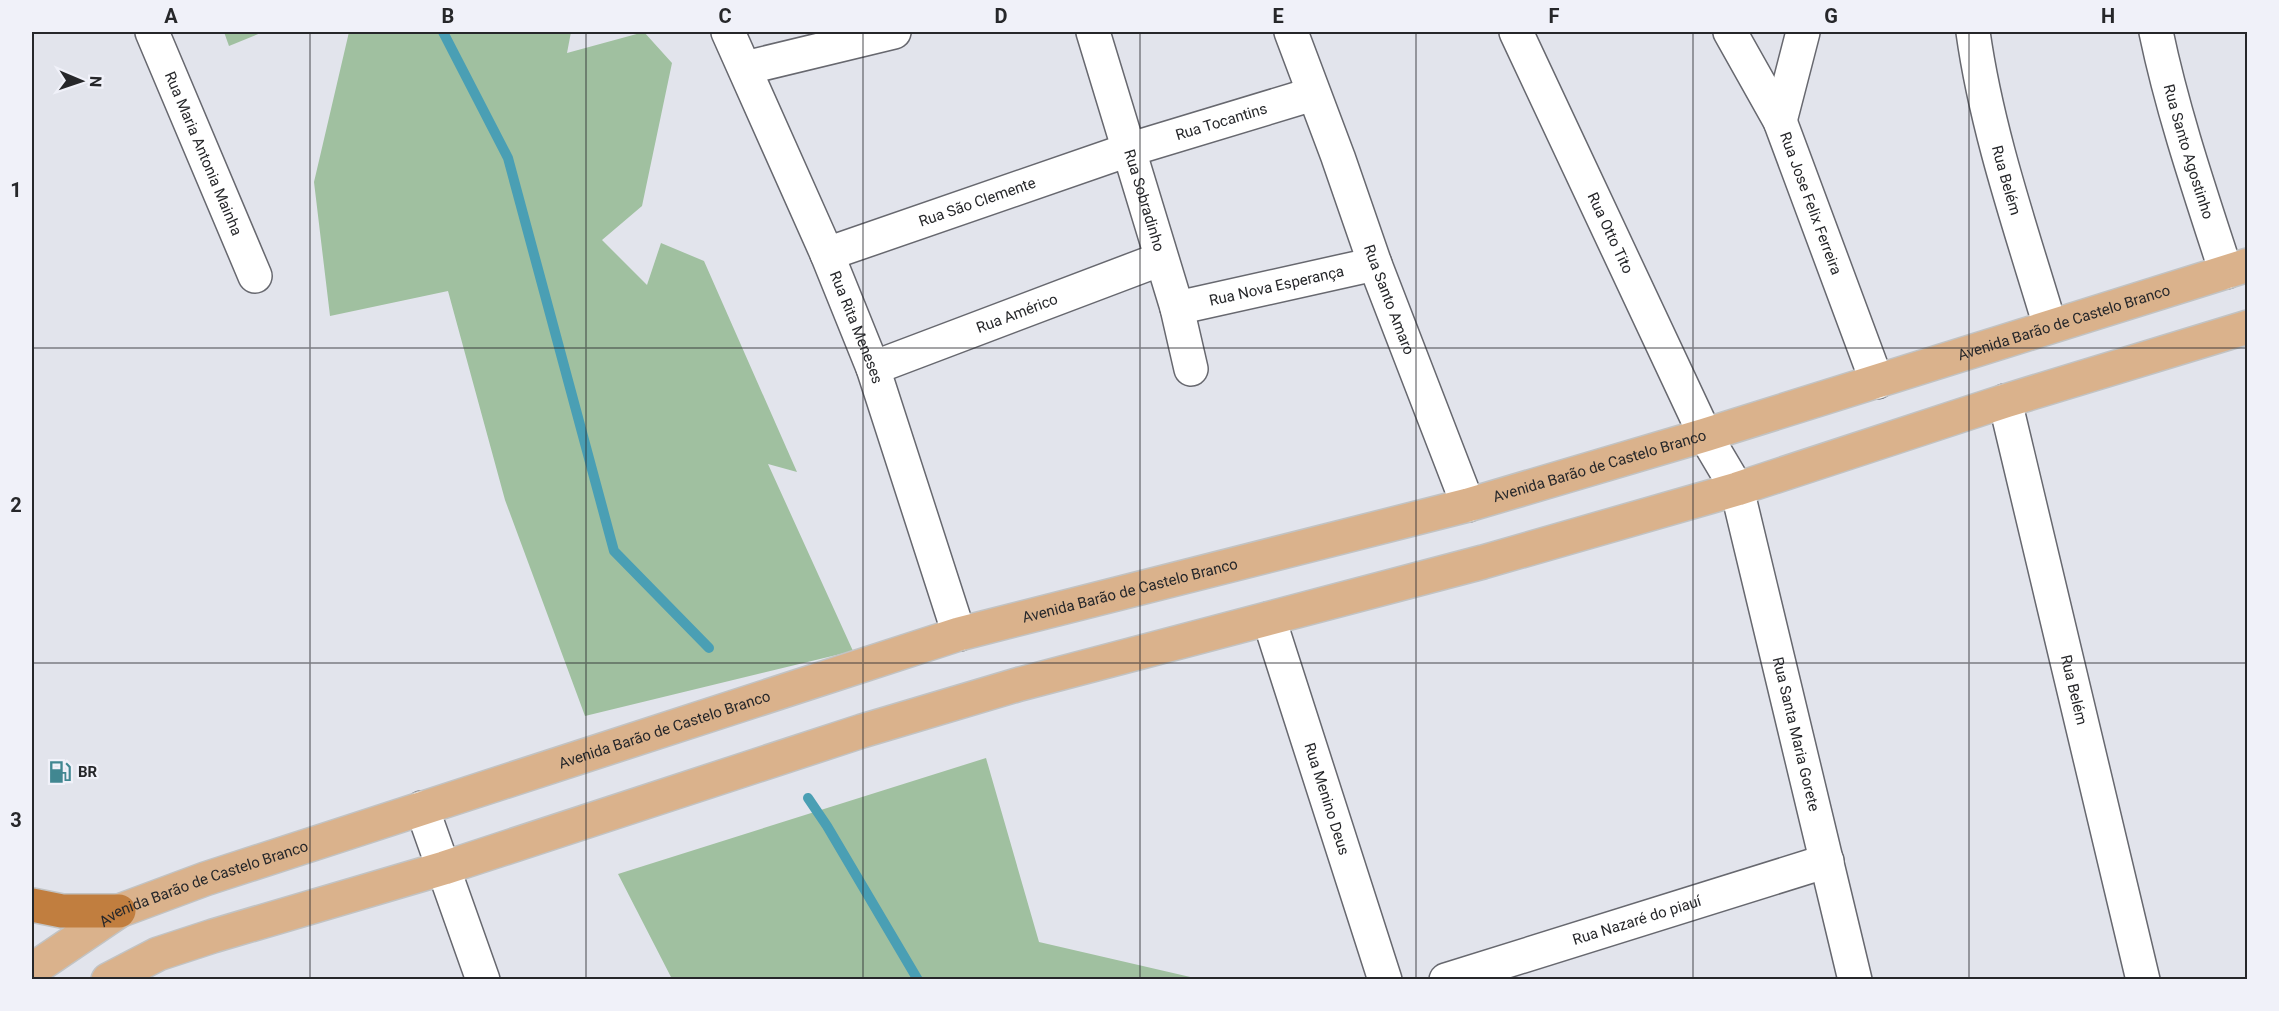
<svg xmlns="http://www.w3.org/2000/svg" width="2279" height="1011" font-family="Roboto,sans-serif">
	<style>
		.green { fill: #a0c0a0 }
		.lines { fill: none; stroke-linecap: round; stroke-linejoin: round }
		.stream { stroke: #4a9fb4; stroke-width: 10 }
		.street-casing { stroke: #67686f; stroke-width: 36 }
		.primary-casing { stroke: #c2c3c3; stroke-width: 36 }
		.highway-casing { stroke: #c2c3c3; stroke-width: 36 }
		.street { stroke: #fff; stroke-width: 33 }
		.primary { stroke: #dab28c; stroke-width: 33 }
		.highway { stroke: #c17e3f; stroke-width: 33 }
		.grid { fill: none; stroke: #26272a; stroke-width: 1.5; stroke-opacity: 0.55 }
		.labels { text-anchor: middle; stroke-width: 4.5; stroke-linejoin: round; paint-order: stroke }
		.street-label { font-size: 15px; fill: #26272a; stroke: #f0f1f9 }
		.poi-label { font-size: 15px; font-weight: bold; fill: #26272a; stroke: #f0f1f9; text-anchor: start }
		.neatline { fill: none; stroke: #26272a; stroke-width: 2 }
		.grid-label { font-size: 20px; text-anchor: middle; font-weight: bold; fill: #26272a }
	</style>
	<rect width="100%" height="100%" fill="#e2e4ec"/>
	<g class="green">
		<path d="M224 32H263L229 46Z"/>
		<path d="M349 32H571L567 53 644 32 672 63 642 206 602 240 647 285 661 243 704 261 797 472 768 464 853 651 585 716 505 500 448 291 330 316 314 182Z"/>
		<path d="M986 758 1039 942 1199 979H672L618 874Z"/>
	</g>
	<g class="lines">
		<g class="stream">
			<path d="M443 32 508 158 614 551 709 648"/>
			<path d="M808 798 827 826 918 980"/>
		</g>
		<g class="street-casing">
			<g id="street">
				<path id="s1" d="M152 32 255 276"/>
				<path id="s2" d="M728 32 827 254 873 368 959 634"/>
				<path id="s3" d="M1093 32 1177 308 1191 369"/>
				<path id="s4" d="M1291 32 1338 157 1375 264 1468 505"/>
				<path id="s5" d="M1516 32 1705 435 1737 489 1855 980"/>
				<path id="s6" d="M1730 32 1780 121 1877 382"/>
				<path id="s7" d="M1973 32C1987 132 2021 229 2050 326"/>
				<path id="s8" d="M2156 32C2173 113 2200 192 2226 272"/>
				<path d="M745 68 894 32"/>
				<path d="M1780 121 1803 32"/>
				<path id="s9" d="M827 254 1128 150 1313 94"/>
				<path id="s10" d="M1177 308 1375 264"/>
				<path id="s11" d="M873 368 1161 259"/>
				<path id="s12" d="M2005 401 2143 980"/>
				<path id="s13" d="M1269 619 1385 980"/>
				<path d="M422 808 483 980"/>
				<path id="s14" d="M1446 980 1827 861"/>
			</g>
		</g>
		<g class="primary-casing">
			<g id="primary">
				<path id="s15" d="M32 970 119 911 205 879 959 634 1468 505 1705 435 2248 265"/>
				<path d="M108 980 158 954 213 936 444 868 862 731 1020 684 1483 562 1737 489 2005 401 2248 327"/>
			</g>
		</g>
		<g class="highway-casing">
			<path id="highway" d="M32 905 62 911H119"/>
		</g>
		<use href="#street" class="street"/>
		<use href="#primary" class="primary"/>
		<use href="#highway" class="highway"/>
	</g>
	<path class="grid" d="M310 32V980M586 32V980M863 32V980M1140 32V980M1416 32V980M1693 32V980M1969 32V980M32 348H2248M32 663H2248"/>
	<defs>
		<g id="fuel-bare" transform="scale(1.8)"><path d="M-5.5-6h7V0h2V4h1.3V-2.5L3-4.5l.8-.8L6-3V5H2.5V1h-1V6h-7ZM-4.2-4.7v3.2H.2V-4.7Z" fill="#418791" stroke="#f0f1f9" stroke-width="2.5" paint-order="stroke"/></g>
	</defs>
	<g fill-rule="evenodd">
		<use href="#fuel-bare" x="60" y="772"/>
	</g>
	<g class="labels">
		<g class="street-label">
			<text dy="5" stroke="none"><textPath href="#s9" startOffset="416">Rua Tocantins</textPath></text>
			<text dy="5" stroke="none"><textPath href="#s8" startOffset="124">Rua Santo Agostinho</textPath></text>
			<text dy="5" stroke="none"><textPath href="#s1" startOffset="132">Rua Maria Antonia Mainha</textPath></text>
			<text dy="5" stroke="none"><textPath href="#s7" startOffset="152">Rua Belém</textPath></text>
			<text dy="5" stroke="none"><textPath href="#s3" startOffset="176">Rua Sobradinho</textPath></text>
			<text dy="5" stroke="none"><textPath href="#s9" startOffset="159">Rua São Clemente</textPath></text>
			<text dy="5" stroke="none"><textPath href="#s6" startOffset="190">Rua Jose Felix Ferreira</textPath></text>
			<text dy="5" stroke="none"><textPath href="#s5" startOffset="222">Rua Otto Tito</textPath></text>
			<text dy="5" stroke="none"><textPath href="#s10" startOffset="102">Rua Nova Esperança</textPath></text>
			<text dy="5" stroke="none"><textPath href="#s4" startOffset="285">Rua Santo Amaro</textPath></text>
			<text dy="5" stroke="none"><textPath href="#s11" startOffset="154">Rua Américo</textPath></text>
			<text dy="5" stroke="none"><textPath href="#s15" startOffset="2138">Avenida Barão de Castelo Branco</textPath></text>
			<text dy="5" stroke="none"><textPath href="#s2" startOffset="322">Rua Rita Meneses</textPath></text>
			<text dy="5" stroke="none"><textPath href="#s15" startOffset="1652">Avenida Barão de Castelo Branco</textPath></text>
			<text dy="5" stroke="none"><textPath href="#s15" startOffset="1166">Avenida Barão de Castelo Branco</textPath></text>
			<text dy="5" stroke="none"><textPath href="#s12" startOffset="297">Rua Belém</textPath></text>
			<text dy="5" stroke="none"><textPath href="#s15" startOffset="680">Avenida Barão de Castelo Branco</textPath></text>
			<text dy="5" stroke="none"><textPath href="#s5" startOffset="760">Rua Santa Maria Gorete</textPath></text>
			<text dy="5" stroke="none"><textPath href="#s13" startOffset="189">Rua Menino Deus</textPath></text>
			<text dy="5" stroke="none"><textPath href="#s15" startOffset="194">Avenida Barão de Castelo Branco</textPath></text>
			<text dy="5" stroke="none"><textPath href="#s14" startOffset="200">Rua Nazaré do piauí</textPath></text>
		</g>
		<g class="poi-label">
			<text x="78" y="777">BR</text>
		</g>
	</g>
	<rect width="2279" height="1011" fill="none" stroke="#f0f1f9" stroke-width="66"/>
	<g transform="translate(81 81) rotate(92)" stroke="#f0f1f9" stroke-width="4.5" paint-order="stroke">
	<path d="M0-4.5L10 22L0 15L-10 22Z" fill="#26272a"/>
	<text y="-9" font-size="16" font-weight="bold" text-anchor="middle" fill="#26272a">N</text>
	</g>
	<rect x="33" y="33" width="2213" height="945" class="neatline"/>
	<g class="grid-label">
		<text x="171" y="23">A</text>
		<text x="448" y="23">B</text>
		<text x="725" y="23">C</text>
		<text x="1001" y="23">D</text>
		<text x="1278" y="23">E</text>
		<text x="1554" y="23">F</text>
		<text x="1831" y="23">G</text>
		<text x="2108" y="23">H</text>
		<text x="16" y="197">1</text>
		<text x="16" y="512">2</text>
		<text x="16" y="827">3</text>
	</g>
</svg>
